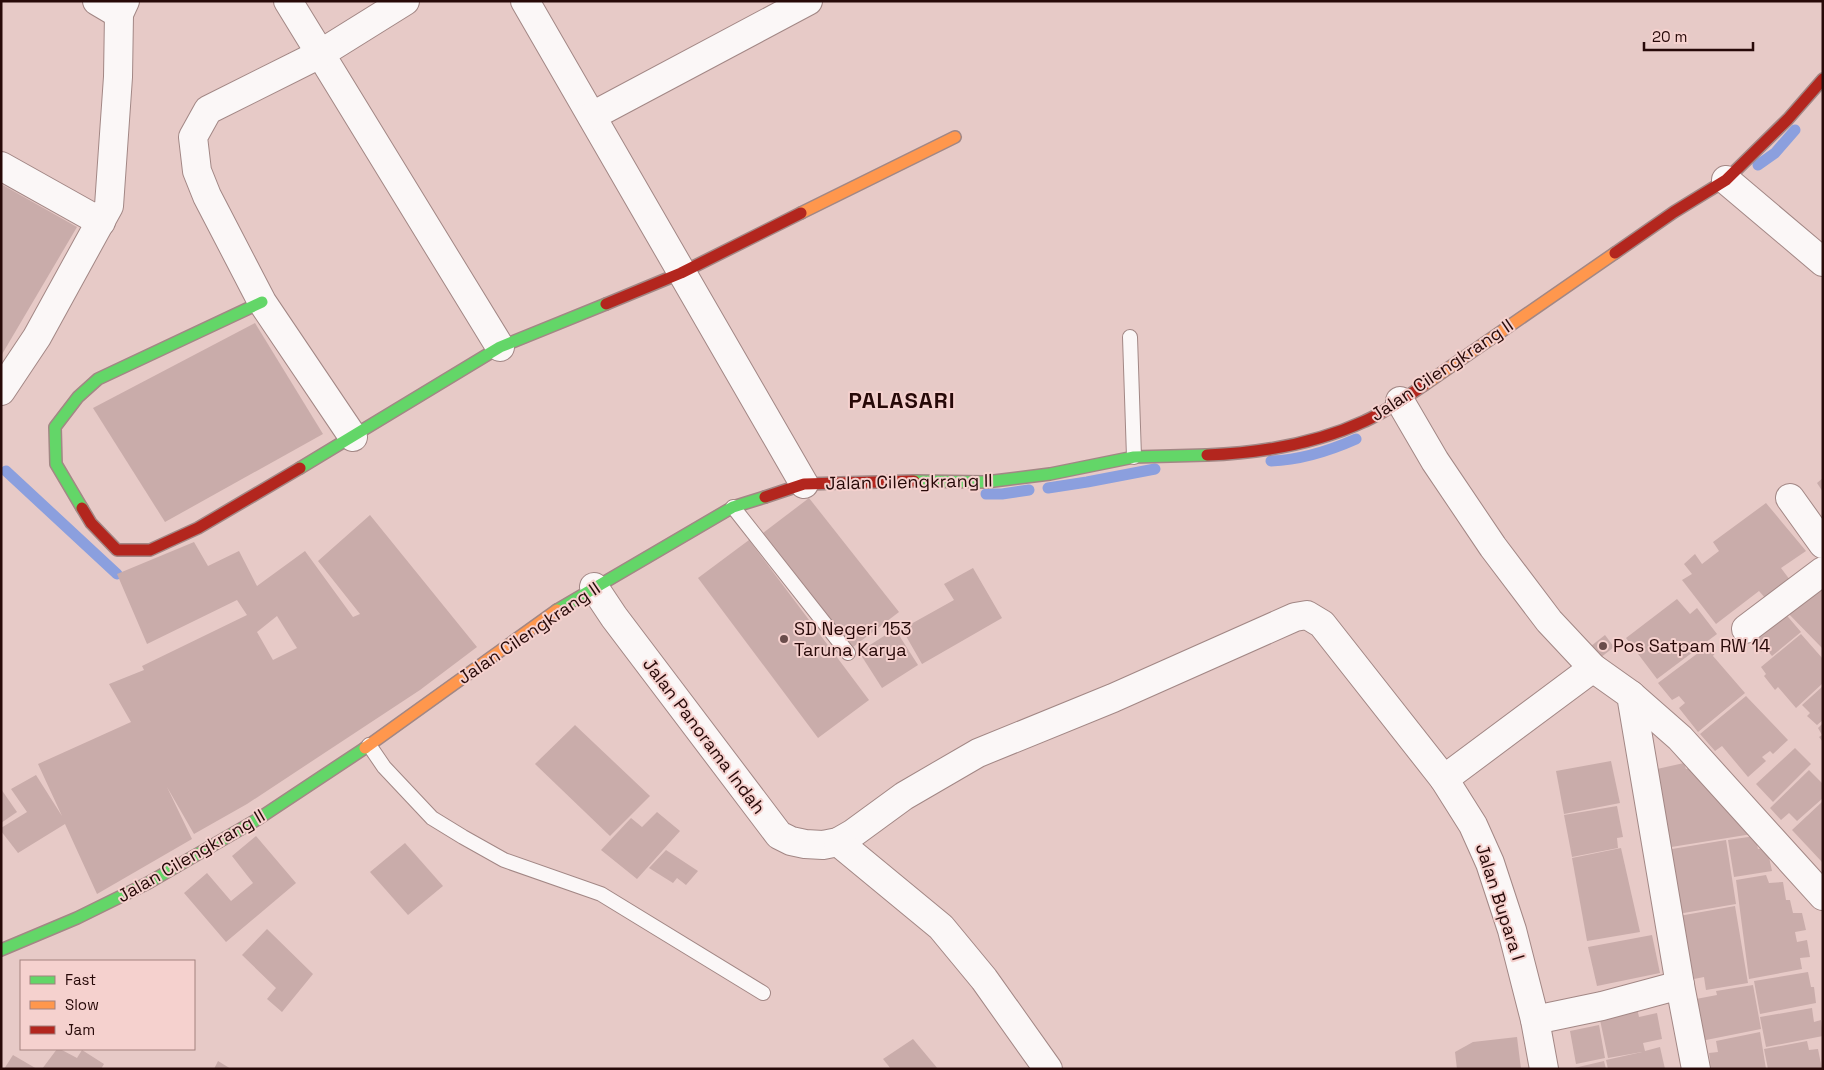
<svg xmlns="http://www.w3.org/2000/svg" width="1824" height="1070" font-family="'Space Grotesk',sans-serif">
	<style>
		.lines { fill: none; stroke-linecap: round; stroke-linejoin: round }
		.stream { stroke: #8b9fde; stroke-width: 11 }
		.building { fill: #c9acaa; fill-rule: evenodd }
		.lane-casing { stroke: #a28785; stroke-width: 16 }
		.street-casing { stroke: #a28785; stroke-width: 30 }
		.fast-casing { stroke: #a28785; stroke-width: 14 }
		.slow-casing { stroke: #a28785; stroke-width: 14 }
		.jam-casing { stroke: #a28785; stroke-width: 14 }
		.lane { stroke: #fbf7f7; stroke-width: 14 }
		.street { stroke: #fbf7f7; stroke-width: 28 }
		.fast { stroke: #63d668; stroke-width: 11 }
		.slow { stroke: #ff974d; stroke-width: 11 }
		.jam { stroke: #b3261e; stroke-width: 11 }
		.poi-dot { fill: #6a4d4b; stroke: #f5d1ce; stroke-width: 2 }
		.labels { text-anchor: middle; stroke-width: 4; stroke-linejoin: round; paint-order: stroke }
		.street-label { font-size: 18px; fill: #270908; stroke: #f5d1ce }
		.poi-label { font-size: 18px; fill: #270908; stroke: #f5d1ce; text-anchor: start }
		.district-label { font-size: 22px; font-weight: bold; letter-spacing: 1px; fill: #270908; stroke: #f5d1ce }
	</style>
	<rect width="100%" height="100%" fill="#e7cac7"/>
	<g class="lines">
		<g class="stream">
			<path d="M1758 165 1775 153 1795 130"/>
			<path d="M1271 461C1300 460 1329 451 1356 439"/>
			<path d="M6 471 117 574"/>
			<path d="M1048 488 1087 482 1155 469"/>
			<path d="M986 494H1002L1029 490"/>
		</g>
	</g>
	<g class="building">
		<path d="M1 184 77 227 1 356Z"/>
		<path d="M255 323 323 434 165 522 93 408Z"/>
		<path d="M1823 478V492L1817 483Z"/>
		<path d="M809 498 899 612 853 647 763 533Z"/>
		<path d="M1766 503 1806 551 1781 568 1790 580 1766 599 1759 591 1716 624 1682 580 1692 574 1684 564 1695 554 1702 564 1719 551 1713 542Z"/>
		<path d="M370 515 477 647 420 690 247 804 194 834 167 787 192 839 97 894 65 824 18 853 1 831V828L27 812 11 789 36 775 62 816 38 764 131 722 109 684 144 670 142 666 247 615 237 600 147 644 117 574 194 542 208 566 239 551 257 586 305 551 353 617 360 614 318 561ZM277 616 297 648 273 660 257 632Z"/>
		<path d="M749 540 869 700 818 738 698 578Z"/>
		<path d="M973 568 1002 618 922 664 902 629 954 600 944 584Z"/>
		<path d="M1823 578V649L1784 609Z"/>
		<path d="M1677 599 1690 614 1697 608 1717 634 1657 679 1626 638Z"/>
		<path d="M1783 611 1801 632 1772 656 1766 649 1761 652 1751 638Z"/>
		<path d="M895 629 918 665 882 688 859 652Z"/>
		<path d="M1801 634 1823 659V683L1796 708 1778 687 1775 690 1764 676 1766 674 1761 667Z"/>
		<path d="M1605 635 1614 647 1600 658 1591 646Z"/>
		<path d="M1710 644 1716 652 1713 656 1745 693 1698 732 1679 708 1685 703 1679 696 1672 700 1658 683Z"/>
		<path d="M1823 686V720L1817 725 1807 716 1810 713 1802 705Z"/>
		<path d="M1746 696 1788 740 1773 754 1770 751 1762 757 1766 761 1748 777 1722 746 1715 751 1700 734Z"/>
		<path d="M1823 723V742L1819 737 1822 735 1818 728Z"/>
		<path d="M575 725 650 796 610 836 535 764Z"/>
		<path d="M1795 748 1811 764 1773 802 1756 784Z"/>
		<path d="M1611 761 1620 803 1564 814 1556 771Z"/>
		<path d="M1684 763 1686 769 1699 766 1752 834 1659 849 1656 791 1661 790 1657 769Z"/>
		<path d="M1809 770 1823 784V798L1797 821 1789 813 1781 820 1770 808Z"/>
		<path d="M1 789 17 812 1 823Z"/>
		<path d="M1823 801V861L1822 862 1792 830Z"/>
		<path d="M1617 806 1623 837 1617 838 1618 848 1572 857 1564 815Z"/>
		<path d="M657 812 680 831 637 879 601 850 631 818 642 827Z"/>
		<path d="M256 836 296 883 226 942 184 893 207 873 231 901 253 883 232 856Z"/>
		<path d="M1755 836 1758 849 1767 848 1772 871 1734 877 1728 840Z"/>
		<path d="M1726 840 1736 904 1672 915 1660 851Z"/>
		<path d="M405 843 443 886 408 915 370 872Z"/>
		<path d="M1621 848 1640 932 1587 941 1572 858Z"/>
		<path d="M666 850 698 871 686 885 677 878 673 883 649 868Z"/>
		<path d="M1766 875 1769 883 1783 882 1786 900H1790L1793 913H1802L1806 930 1795 932 1797 942 1807 940 1810 957 1800 958 1802 969 1749 979 1736 880Z"/>
		<path d="M1735 906 1748 983 1706 990 1704 977 1694 979 1691 964 1684 965 1679 916Z"/>
		<path d="M267 929 313 974 282 1012 267 999 276 988 242 955Z"/>
		<path d="M1652 935 1660 973 1597 986 1588 947Z"/>
		<path d="M1808 972 1811 987H1814L1816 1003 1760 1014 1754 981Z"/>
		<path d="M1753 985 1761 1029 1696 1042V999L1717 995 1716 991Z"/>
		<path d="M1637 1008 1639 1017 1657 1013 1662 1039 1643 1043 1645 1051 1660 1047 1665 1069H1608L1606 1060 1642 1052 1608 1058 1599 1015Z"/>
		<path d="M1812 1008 1814 1022 1821 1020 1823 1036 1766 1047 1760 1017Z"/>
		<path d="M1599 1025 1605 1058 1576 1064 1570 1031Z"/>
		<path d="M1760 1032 1766 1069H1711L1709 1053 1718 1052 1716 1041Z"/>
		<path d="M1517 1037 1521 1069H1457L1455 1052 1473 1042Z"/>
		<path d="M913 1039 938 1069H891L883 1059Z"/>
		<path d="M1807 1041 1809 1050 1818 1049 1822 1069H1768L1764 1049Z"/>
		<path d="M57 1049H60L77 1058 82 1050 104 1064 101 1069H42Z"/>
		<path d="M13 1055 37 1069H4Z"/>
		<path d="M218 1061 231 1069H214Z"/>
		<path d="M1604 1061 1606 1069H1574V1068Z"/>
	</g>
	<g class="lines">
		<g class="lane-casing">
			<g id="lane">
				<path d="M1130 337 1134 457"/>
				<path d="M733 507 848 653"/>
				<path d="M369 745 384 767 432 818 463 837 504 860 601 894 763 993"/>
			</g>
		</g>
		<g class="street-casing">
			<g id="street">
				<path d="M97 1 119 14"/>
				<path d="M288 1 500 347"/>
				<path d="M525 1 804 484"/>
				<path d="M592 116 808 1"/>
				<path d="M1 166 101 222"/>
				<path d="M1726 180 1823 262"/>
				<path d="M1 391 37 337 109 206 118 77 119 14 125 1"/>
				<path d="M1400 401 1435 461 1493 547 1549 621 1593 668 1631 695 1680 985 1696 1069"/>
				<path d="M353 437 262 302 207 196 197 171 193 137 208 110 320 54 405 1"/>
				<path d="M1790 498 1823 544"/>
				<path d="M594 587 614 617 779 835 791 841 805 844 823 845 838 842 852 834 904 796 978 753 1113 698 1295 617 1307 615 1322 624 1444 779"/>
				<path d="M1746 629 1823 571"/>
				<path d="M1631 695 1680 738 1823 896"/>
				<path d="M838 842 941 927 984 979 1048 1069"/>
				<path d="M1535 1020 1602 1006 1680 985"/>
				<path d="M1544 1069 1535 1020 1512 930 1490 863 1473 825 1444 779 1593 668"/>
			</g>
		</g>
		<g class="fast-casing">
			<g id="fast">
				<path d="M300 468 500 347 606 304"/>
				<path d="M914 481 986 482 1050 474 1134 457 1207 455"/>
				<path d="M82 508 56 464 55 427 78 397 98 379 262 302"/>
				<path d="M557 610 733 507 765 497"/>
				<path d="M1 950 77 918 148 883 258 819 365 748"/>
			</g>
		</g>
		<g class="slow-casing">
			<g id="slow">
				<path d="M801 213 955 137"/>
				<path d="M1424 385 1615 253"/>
				<path d="M365 748 557 610"/>
			</g>
		</g>
		<g class="jam-casing">
			<g id="jam">
				<path d="M1615 253 1674 212 1726 180 1788 119 1823 79"/>
				<path d="M606 304 681 273 801 213"/>
				<path d="M1207 455C1261 453 1315 444 1365 421 1386 412 1405 398 1424 385"/>
				<path d="M765 497 804 484 914 481"/>
				<path d="M82 508 91 523 117 550H150L198 528 300 468"/>
			</g>
		</g>
		<use href="#lane" class="lane"/>
		<use href="#street" class="street"/>
		<use href="#fast" class="fast"/>
		<use href="#slow" class="slow"/>
		<use href="#jam" class="jam"/>
	</g>
	<g class="poi-dot">
		<circle cx="784" cy="639" r="5"/>
		<circle cx="1603" cy="646" r="5"/>
	</g>
	<g class="labels">
		<g class="street-label">
			<text transform="translate(1442 370) rotate(-34)" y="6">Jalan Cilengkrang II</text>
			<text transform="translate(909 482) rotate(-1)" y="6">Jalan Cilengkrang II</text>
			<text transform="translate(529 633) rotate(-34)" y="6">Jalan Cilengkrang II</text>
			<text transform="translate(704 736) rotate(53)" y="6">Jalan Panorama Indah</text>
			<text transform="translate(191 856) rotate(-30)" y="6">Jalan Cilengkrang II</text>
			<text transform="translate(1500 902) rotate(72)" y="6">Jalan Bupara I</text>
		</g>
		<g class="poi-label">
			<text x="794" y="635">SD Negeri 153<tspan x="794" dy="21">Taruna Karya</tspan></text>
			<text x="1613" y="652">Pos Satpam RW 14</text>
		</g>
		<g class="district-label">
			<text x="902" y="408">PALASARI</text>
		</g>
	</g>
	<rect width="1824" height="1070" fill="none" stroke="#270908" stroke-width="5"/>
	<rect x="20" y="960" width="175" height="90" fill="#f5d1ce" stroke="#a3817f"/>
	<rect x="30" y="976" width="25" height="8" fill="#63d668" stroke="#a3817f"/>
	<text x="65" y="985" font-size="15" fill="#270908">Fast</text>
	<rect x="30" y="1001" width="25" height="8" fill="#ff974d" stroke="#a3817f"/>
	<text x="65" y="1010" font-size="15" fill="#270908">Slow</text>
	<rect x="30" y="1026" width="25" height="8" fill="#b3261e" stroke="#a3817f"/>
	<text x="65" y="1035" font-size="15" fill="#270908">Jam</text>
	<path d="M1644 42v8h109v-8" fill="none" stroke="#270908" stroke-width="2.5"/>
	<text x="1652" y="42" font-size="15" fill="#270908" stroke="#f5d1ce" stroke-width="4" paint-order="stroke">20 m</text>
</svg>
